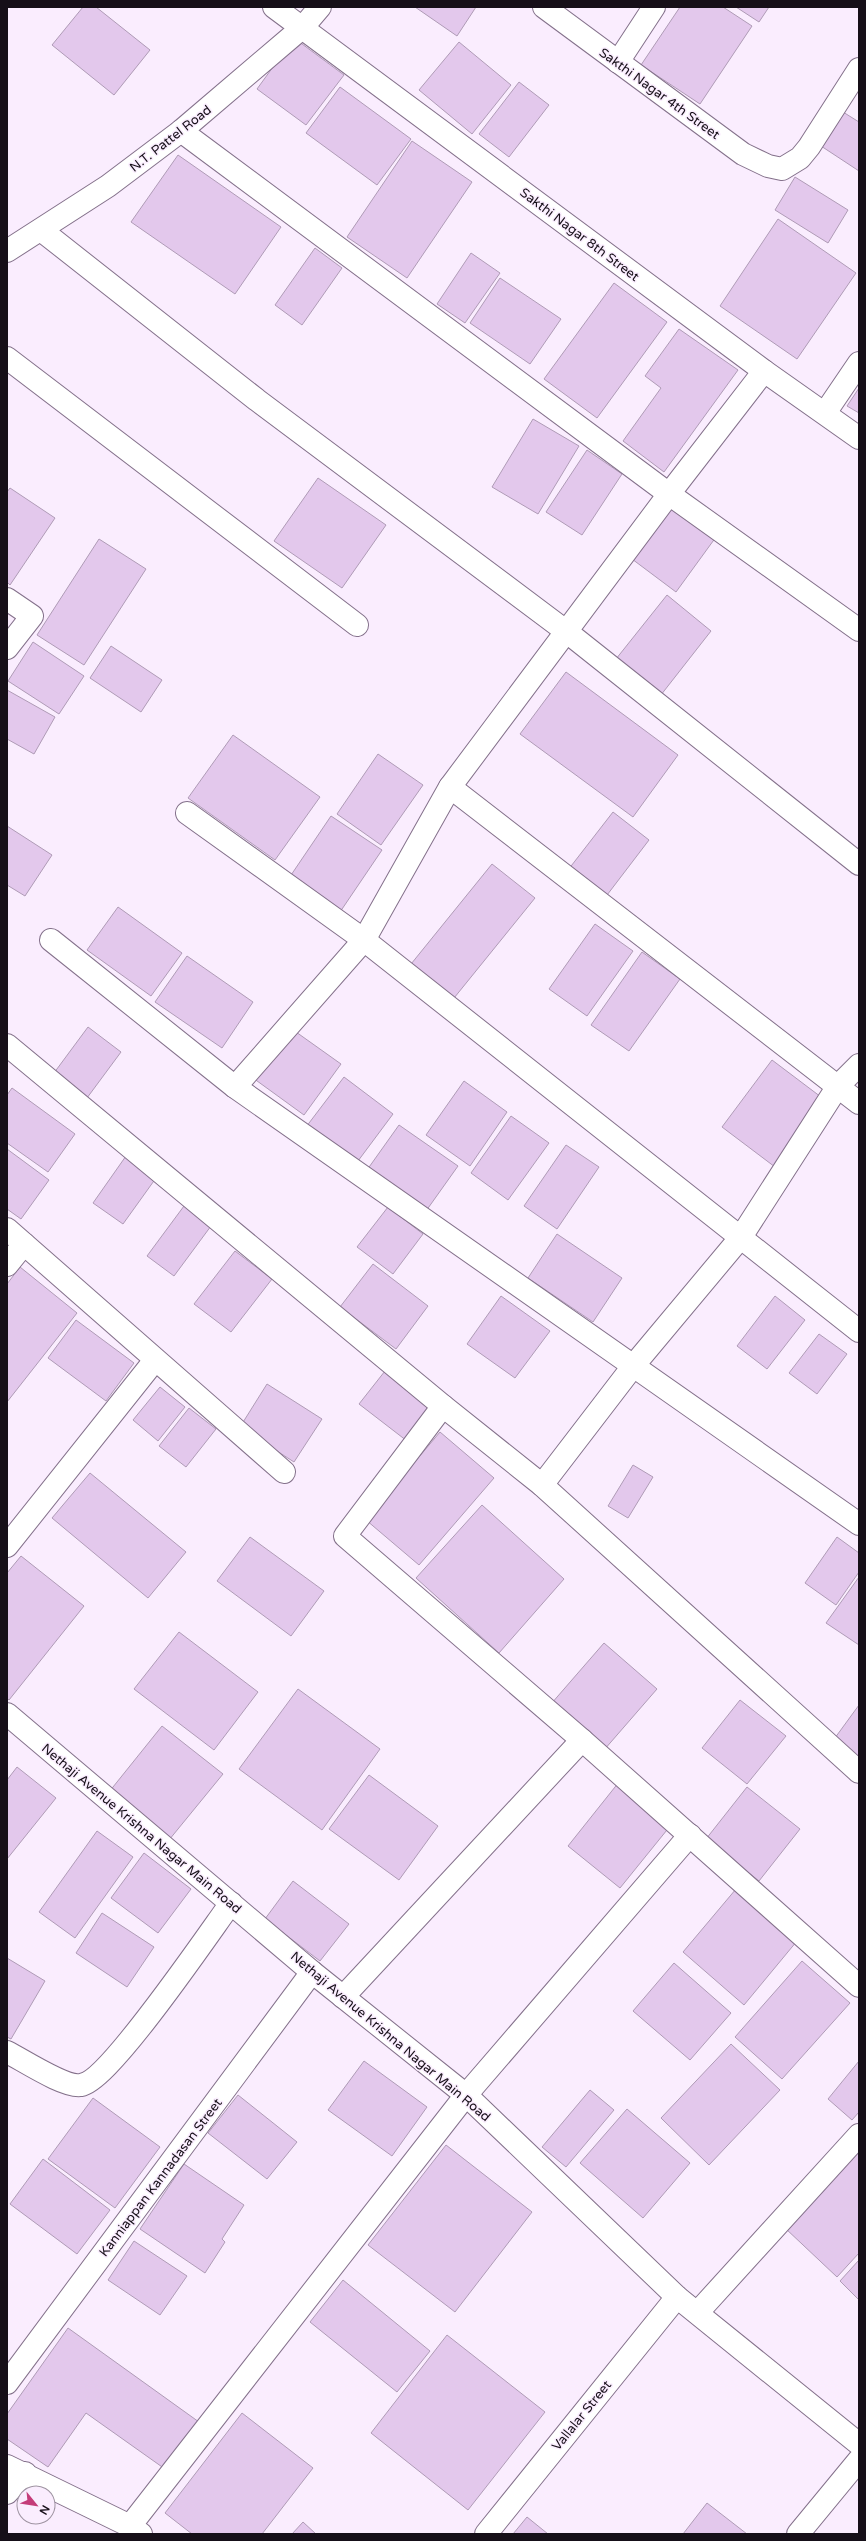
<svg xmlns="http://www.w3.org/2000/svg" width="866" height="2541" font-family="'Varela Round',sans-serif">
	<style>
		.building { fill: #e3c8ec; stroke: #af9bb6 }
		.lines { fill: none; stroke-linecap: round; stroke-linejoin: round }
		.street-casing { stroke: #84718b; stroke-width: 24 }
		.secondary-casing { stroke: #84718b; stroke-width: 24 }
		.street { stroke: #fff; stroke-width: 22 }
		.secondary { stroke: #fff; stroke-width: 22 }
		.labels { text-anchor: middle; stroke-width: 3; stroke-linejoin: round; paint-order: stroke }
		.street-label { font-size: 13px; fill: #160f18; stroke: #faedfe }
	</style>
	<rect width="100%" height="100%" fill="#faedfe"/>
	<g class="building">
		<path d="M83 7H96L150 50 114 95 52 45Z"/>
		<path d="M415 7H476L457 36Z"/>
		<path d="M680 7H723L752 26 700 104 641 65Z"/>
		<path d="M736 7H769L759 22Z"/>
		<path d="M294 38 344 75 306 125 257 89Z"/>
		<path d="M459 42 511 85 472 134 419 90Z"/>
		<path d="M519 82 549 105 509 157 479 134Z"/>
		<path d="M340 87 411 139 377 185 306 133Z"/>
		<path d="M843 112 859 122V171L821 146Z"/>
		<path d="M412 141 472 182 407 278 347 237Z"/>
		<path d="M178 155 281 227 235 294 131 222Z"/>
		<path d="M795 177 848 210 828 243 775 210Z"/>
		<path d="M778 219 856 273 797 359 720 306Z"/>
		<path d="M315 248 342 268 302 325 275 305Z"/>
		<path d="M471 253 500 273 465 323 437 304Z"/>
		<path d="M500 278 561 319 530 364 470 323Z"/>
		<path d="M614 283 667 322 597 418 544 379Z"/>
		<path d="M679 329 738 370 664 472 623 441 661 388 645 376Z"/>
		<path d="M859 388V413L847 406Z"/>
		<path d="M533 419 579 446 538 514 492 487Z"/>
		<path d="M587 450 622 474 582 535 546 512Z"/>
		<path d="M318 478 386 525 342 588 274 541Z"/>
		<path d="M10 488 55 518 10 585 7 582V492Z"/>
		<path d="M668 502 716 537 676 592 628 556Z"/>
		<path d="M99 539 146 569 84 665 37 635Z"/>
		<path d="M667 595 711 631 657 700 612 664Z"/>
		<path d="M33 642 84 676 59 714 8 681Z"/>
		<path d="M111 646 162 680 141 712 90 678Z"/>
		<path d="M566 672 678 755 633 817 520 734Z"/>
		<path d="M7 690 55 717 34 754 7 739Z"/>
		<path d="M233 735 320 797 275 860 188 798Z"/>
		<path d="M378 754 423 785 381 845 337 814Z"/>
		<path d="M613 812 649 840 604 899 568 870Z"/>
		<path d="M331 816 382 850 338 915 287 881Z"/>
		<path d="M7 826 52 855 25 896 7 885Z"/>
		<path d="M492 864 535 898 450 1003 407 969Z"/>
		<path d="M118 907 182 953 151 996 87 950Z"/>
		<path d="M595 924 633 951 587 1016 549 989Z"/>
		<path d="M642 952 680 979 629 1051 591 1025Z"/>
		<path d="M187 956 253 1002 222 1048 155 1002Z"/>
		<path d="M88 1027 121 1052 84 1102 51 1077Z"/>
		<path d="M289 1027 341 1064 304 1115 253 1078Z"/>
		<path d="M772 1060 825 1100 775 1167 722 1127Z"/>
		<path d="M344 1077 393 1114 355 1165 306 1127Z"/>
		<path d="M464 1081 507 1112 470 1166 426 1135Z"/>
		<path d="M12 1088 75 1134 48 1172 7 1143V1095Z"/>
		<path d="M511 1116 549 1143 508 1200 471 1173Z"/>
		<path d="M399 1125 458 1166 426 1211 367 1170Z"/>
		<path d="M566 1145 599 1167 557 1229 524 1206Z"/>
		<path d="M7 1149 49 1180 21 1219 7 1209Z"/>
		<path d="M126 1156 156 1178 123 1224 93 1203Z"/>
		<path d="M184 1206 211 1226 174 1276 147 1256Z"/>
		<path d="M388 1207 423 1234 393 1274 357 1247Z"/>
		<path d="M557 1234 622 1278 593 1322 528 1278Z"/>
		<path d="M235 1251 272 1279 231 1332 194 1304Z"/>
		<path d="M373 1264 428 1306 396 1349 340 1307Z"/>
		<path d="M20 1267 77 1313 7 1402V1284Z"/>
		<path d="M501 1296 550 1331 515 1378 467 1344Z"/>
		<path d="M775 1296 805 1320 767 1369 737 1346Z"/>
		<path d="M76 1320 134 1363 106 1401 48 1358Z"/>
		<path d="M819 1334 847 1354 817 1394 789 1373Z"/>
		<path d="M385 1371 432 1406 407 1441 359 1404Z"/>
		<path d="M267 1384 322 1419 294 1462 240 1427Z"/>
		<path d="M160 1387 185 1407 158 1441 133 1420Z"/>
		<path d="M189 1408 216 1429 186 1467 159 1446Z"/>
		<path d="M440 1432 494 1478 419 1565 366 1520Z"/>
		<path d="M633 1465 653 1477 628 1518 608 1506Z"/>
		<path d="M90 1473 186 1552 148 1598 52 1518Z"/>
		<path d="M482 1505 564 1579 499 1653 416 1578Z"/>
		<path d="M250 1537 324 1591 291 1636 217 1581Z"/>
		<path d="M837 1537 859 1553V1572L836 1605 805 1583Z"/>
		<path d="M21 1556 84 1606 9 1700 7 1698V1573Z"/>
		<path d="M859 1577V1645L826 1623Z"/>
		<path d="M179 1632 258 1692 214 1750 134 1689Z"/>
		<path d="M604 1643 657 1689 604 1750 551 1704Z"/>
		<path d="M298 1689 380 1749 322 1830 239 1769Z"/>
		<path d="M740 1700 786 1736 747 1784 702 1748Z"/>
		<path d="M859 1705V1762L832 1742Z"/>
		<path d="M162 1726 223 1774 169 1840 109 1792Z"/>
		<path d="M17 1767 56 1798 7 1859V1780Z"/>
		<path d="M369 1775 438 1826 399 1880 329 1829Z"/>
		<path d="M619 1782 671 1825 620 1888 568 1846Z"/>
		<path d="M747 1787 800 1829 759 1881 706 1839Z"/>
		<path d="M97 1831 133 1857 75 1938 39 1912Z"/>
		<path d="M144 1853 191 1889 158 1933 111 1898Z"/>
		<path d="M293 1881 349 1924 320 1961 265 1919Z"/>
		<path d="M736 1889 797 1941 744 2005 683 1952Z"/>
		<path d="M102 1913 154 1947 127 1987 76 1953Z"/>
		<path d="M7 1958 45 1981 11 2039 7 2037Z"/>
		<path d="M802 1961 850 2003 782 2079 735 2037Z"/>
		<path d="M674 1963 731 2013 690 2060 633 2011Z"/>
		<path d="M731 2044 780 2090 709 2165 661 2118Z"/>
		<path d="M364 2061 427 2107 392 2156 328 2110Z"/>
		<path d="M859 2061V2112L852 2120 828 2099Z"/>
		<path d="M590 2090 614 2110 566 2167 542 2147Z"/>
		<path d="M238 2095 297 2142 267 2179 208 2133Z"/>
		<path d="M93 2098 160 2147 115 2208 48 2159Z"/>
		<path d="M627 2109 690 2163 643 2218 580 2163Z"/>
		<path d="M446 2145 532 2212 455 2312 368 2245Z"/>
		<path d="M859 2147V2253L837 2277 785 2228Z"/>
		<path d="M43 2159 110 2210 77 2254 10 2204Z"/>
		<path d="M184 2164 244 2205 222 2239 225 2242 205 2273 140 2229Z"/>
		<path d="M134 2241 187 2276 160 2315 108 2280Z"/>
		<path d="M859 2260V2300L840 2281Z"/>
		<path d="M343 2280 430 2351 397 2392 310 2322Z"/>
		<path d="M68 2328 199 2422 165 2469 86 2413 48 2467 7 2439V2414Z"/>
		<path d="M447 2335 545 2412 468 2510 371 2433Z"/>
		<path d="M242 2413 313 2468 262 2534H192L165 2513Z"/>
		<path d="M707 2503 747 2534H683Z"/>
		<path d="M527 2517 548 2534H513Z"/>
		<path d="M303 2522 316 2534H292Z"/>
	</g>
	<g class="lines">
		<g class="street-casing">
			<g id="street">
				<path d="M274 7 764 371 859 438"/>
				<path d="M544 7 743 154 768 166 782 169 800 158 809 147 859 69"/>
				<path d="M618 62 654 7"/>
				<path d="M181 131 669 494 859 630"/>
				<path d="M41 230 257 400 567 632 859 864"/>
				<path d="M7 358 357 625"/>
				<path d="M825 413 859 363"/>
				<path d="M7 599 32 616 7 648"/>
				<path d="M450 787 859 1103"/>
				<path d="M187 813 364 940 859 1331"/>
				<path d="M51 940 235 1087 859 1524"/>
				<path d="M7 1045 443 1406 542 1485 859 1772"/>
				<path d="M235 1087 364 940 450 787 669 494 764 371"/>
				<path d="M7 1229 284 1472"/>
				<path d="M7 1265 24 1244"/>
				<path d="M443 1406 345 1536 582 1740 859 1986"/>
				<path d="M542 1485 634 1365 741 1237 838 1086 859 1065"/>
				<path d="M7 1546 155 1360"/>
				<path d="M7 1714 312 1972 466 2095 677 2297 859 2444"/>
				<path d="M343 1997 582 1740"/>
				<path d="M7 2052C23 2060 65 2088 81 2085 109 2081 209 1933 231 1903"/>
				<path d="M698 2312 859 2135"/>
				<path d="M7 2383 312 1972"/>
				<path d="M7 2466 130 2526 141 2534"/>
				<path d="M7 2493 25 2473"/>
				<path d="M130 2526 466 2095 690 1835"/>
				<path d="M486 2534 677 2297"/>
				<path d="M798 2534 859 2460"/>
			</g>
		</g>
		<g class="secondary-casing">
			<path id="secondary" d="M7 251 108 186 181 131 303 27 320 7"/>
		</g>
		<use href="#street" class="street"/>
		<use href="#secondary" class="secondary"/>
	</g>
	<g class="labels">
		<g class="street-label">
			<text transform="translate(660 93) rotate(36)" y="5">Sakthi Nagar 4th Street</text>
			<text transform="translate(170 138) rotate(-38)" y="5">N.T. Pattel Road</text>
			<text transform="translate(580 234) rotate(37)" y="5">Sakthi Nagar 8th Street</text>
			<text transform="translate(142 1828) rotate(40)" y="5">Nethaji Avenue Krishna Nagar Main Road</text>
			<text transform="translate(391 2036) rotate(40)" y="5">Nethaji Avenue Krishna Nagar Main Road</text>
			<text transform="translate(160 2177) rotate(-53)" y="5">Kanniappan Kannadasan Street</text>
			<text transform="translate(581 2415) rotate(-51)" y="5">Vallalar Street</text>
		</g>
	</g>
	<rect width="866" height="2541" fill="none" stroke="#160f18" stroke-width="16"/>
	<g transform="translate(36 2505) rotate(120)"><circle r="19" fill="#faedfe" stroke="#9f94a2"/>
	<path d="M0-3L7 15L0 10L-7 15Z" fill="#c43c79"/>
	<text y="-6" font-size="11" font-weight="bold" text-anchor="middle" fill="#160f18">N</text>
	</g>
</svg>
